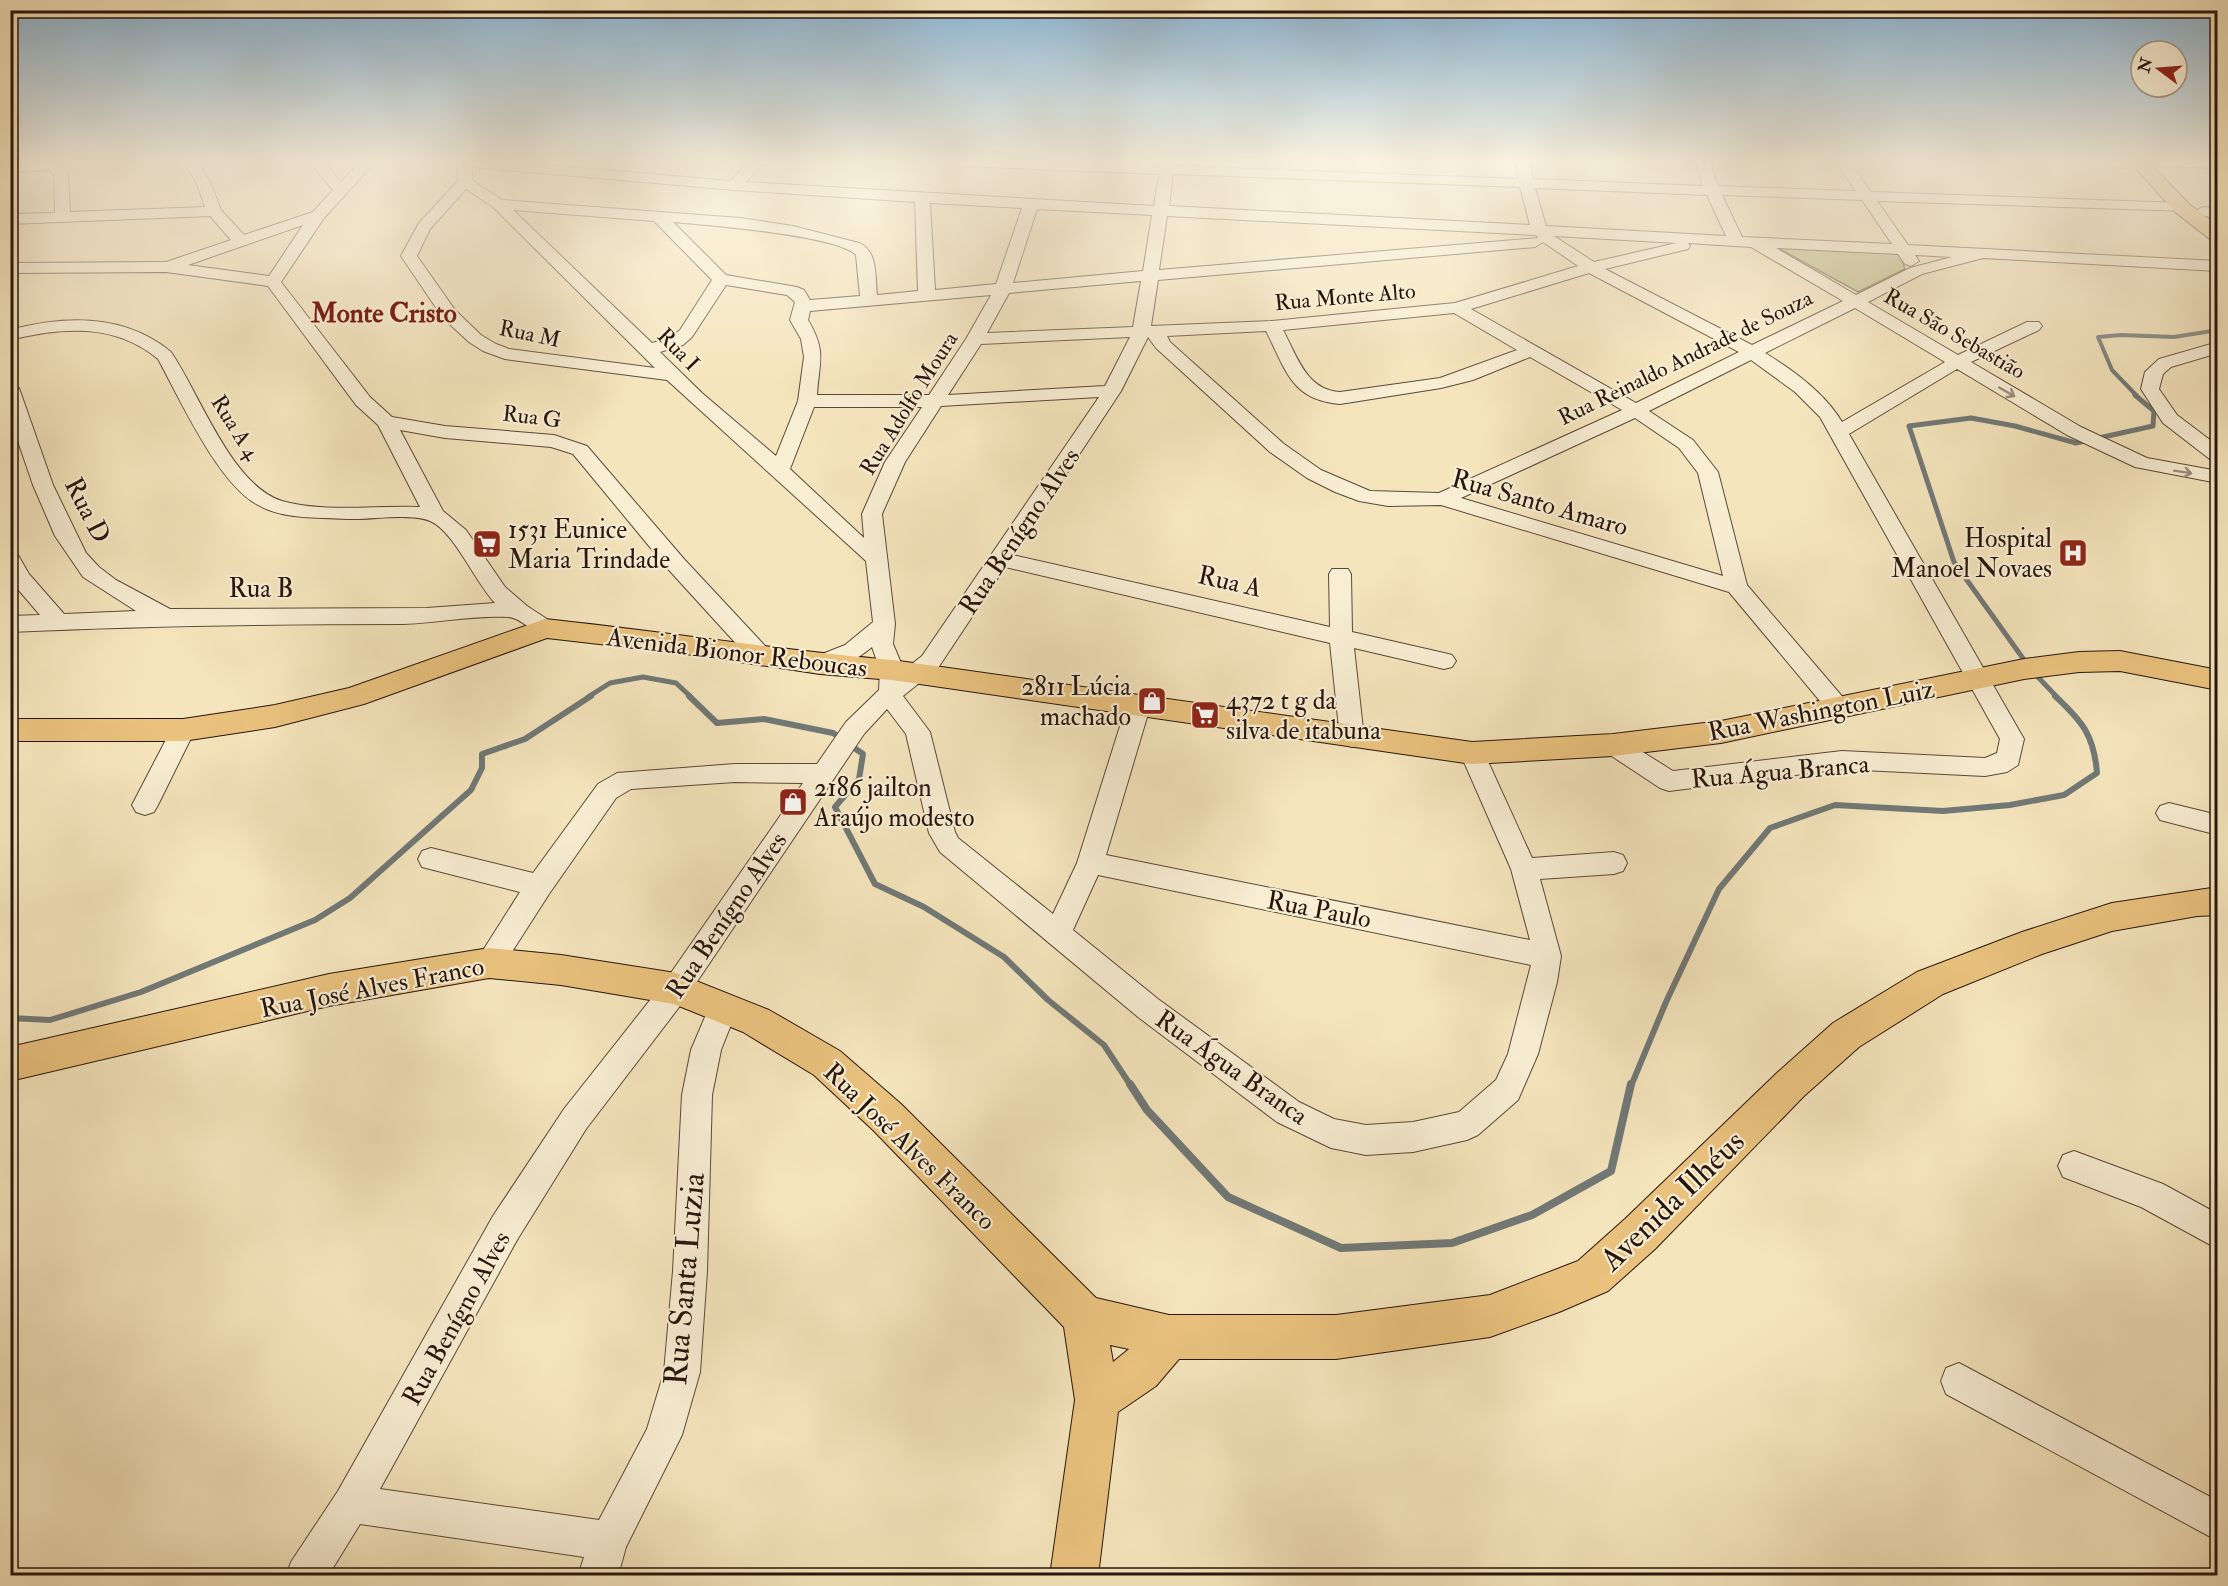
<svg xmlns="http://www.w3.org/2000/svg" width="2228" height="1586" font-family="'IM FELL Double Pica',serif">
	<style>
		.green { fill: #c1c38d; stroke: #746c4d; stroke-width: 1.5 }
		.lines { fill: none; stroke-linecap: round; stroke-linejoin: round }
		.stream-far3 { stroke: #717977; stroke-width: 4 }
		.stream-far2 { stroke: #717977; stroke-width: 5 }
		.stream-far1 { stroke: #717977; stroke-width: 6 }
		.stream { stroke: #717977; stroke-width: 8 }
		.minor-casing { stroke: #5a4939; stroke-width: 2 }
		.major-casing { stroke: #27150d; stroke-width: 2 }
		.minor { fill: #f8eed4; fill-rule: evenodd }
		.major { fill: #eac27e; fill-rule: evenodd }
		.oneway { stroke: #9a8c7a }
		.labels { text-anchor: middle; stroke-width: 4.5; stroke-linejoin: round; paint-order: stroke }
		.far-street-label { font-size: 22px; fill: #27150d; stroke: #f8eed4 }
		.street-label { font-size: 26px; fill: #27150d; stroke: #f8eed4 }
		.poi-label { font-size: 26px; fill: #27150d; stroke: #f8eed4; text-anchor: start }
		.far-district-label { font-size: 27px; font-weight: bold; fill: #7a1f14; stroke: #f8eed4 }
		.near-street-label { font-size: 32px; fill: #27150d; stroke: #f8eed4 }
	</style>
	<rect width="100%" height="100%" fill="#f5e5bd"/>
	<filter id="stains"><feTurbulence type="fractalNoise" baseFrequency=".00333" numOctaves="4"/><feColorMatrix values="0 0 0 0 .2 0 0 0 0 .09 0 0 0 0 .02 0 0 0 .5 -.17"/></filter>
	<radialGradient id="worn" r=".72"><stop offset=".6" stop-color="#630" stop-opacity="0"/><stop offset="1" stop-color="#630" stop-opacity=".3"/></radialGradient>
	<path class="green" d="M1776 247 1899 252 1905 269 1858 292Z"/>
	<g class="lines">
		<path class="stream-far3" d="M2137 396 2112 370 2098 337 2121 335 2174 337 2218 330"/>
		<g class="stream-far2">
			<path d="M2027 664 1954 562 1909 426 1971 418 2015 426 2076 443 2153 426 2154 411 2135 395"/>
			<path d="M2033 672 2057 697"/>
			<path d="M588 697 610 683 643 677 676 683 691 697"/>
		</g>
		<g class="stream-far1">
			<path d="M689 696 717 723 764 719 833 733 842 739"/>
			<path d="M850 745 863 754 859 779 835 807 875 884 924 907 1004 957 1048 1000 1104 1045 1131 1086"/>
			<path d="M10 1018 50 1020 141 992 315 920 350 898 471 790 482 768V754L525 739 591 696"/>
			<path d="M1631 1086 1666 1002 1719 889 1770 828 1835 805 1943 811 2010 805 2064 795 2097 773C2094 735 2082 721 2055 696"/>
		</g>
		<path class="stream" d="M1130 1084 1147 1110 1228 1197 1341 1248 1452 1243 1532 1215 1611 1171 1631 1084"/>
		<g class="minor-casing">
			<g id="minor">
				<path d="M64 162 61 166 68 175 70 212 205 207 197 184 184 162H198L211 184 221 210 244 235 313 212 333 190 309 162H324L341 182 360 162H375L324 218 281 282 370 397 392 417 445 426 554 435 587 446 684 559 767 648 771 654 767 660 759 662 751 660 668 569 573 454 551 447 445 438 400 430 443 511 466 530 505 587 527 606 553 623 556 628 553 633C533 639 525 618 508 617 474 615 438 623 403 624 272 624 141 626 10 632V616L40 615 10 580V553L18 555 29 574 64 614 136 611 83 577 55 536 33 485 10 418V383L19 388 53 485 86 553 99 567 116 580 170 609 427 608 495 603C475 582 454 531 430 521 411 513 370 520 348 519 319 517 284 520 258 505 218 484 180 399 158 359 115 323 62 327 10 340V330C66 315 125 314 171 352 200 394 231 485 282 501 323 513 377 505 420 507L378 425 356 405 268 286 166 272 10 273V263L166 262 231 240 210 216 10 224V214L55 213 54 175 50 170 10 172V164ZM303 225 269 276 188 265Z"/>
				<path d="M457 162H510L731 181 749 162H764L746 182 1154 206 1159 174 961 166 954 162 1160 165 1161 162H1175V166L1519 179 1516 162H1530L1533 179 1703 186 1696 162H1710L1718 186 1856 191 1836 162H1850L1871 192 2182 203 2190 208 2187 211 1877 201 1908 245 2218 261V271L1983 258 1922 274 1868 302 1958 355 2027 322H2039L2042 326 2039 330 1971 362 2081 427 2147 458 2218 471V483L2135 467 2067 435 1957 369 1849 434 2024 739 2018 765 2007 772 1985 776 1842 769 1669 791 1660 788 1604 751 1601 745 1604 739 1613 736 1622 739 1673 771 1842 751 1985 758 1997 753 2000 739 1820 417 1795 392 1751 360 1649 411 1693 440 1718 472 1747 585 1846 701 1850 707 1846 713 1838 716 1830 713 1729 592 1441 505 1388 506 1359 501 1335 492 1307 478 1270 452 1156 348 1148 337 1121 391 1013 555 1330 627 1329 574 1332 569H1348L1351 574 1352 632 1444 653 1452 655 1456 661 1452 667 1444 669 1354 648 1364 738 1361 744 1352 747 1343 744 1340 738 1330 643 1005 567 938 668 903 696 930 732 955 832 958 838 1053 914 1077 863 1126 707 1130 701 1138 698 1146 701 1150 707 1106 855 1530 940 1511 869 1460 753 1463 746 1472 744 1481 746 1532 858 1614 852 1623 855 1627 863 1623 871 1614 874 1540 879 1561 956 1557 982 1538 1054 1518 1100 1478 1135 1467 1140 1413 1152 1366 1155 1331 1148 1277 1122 1138 1017 940 852 929 833 906 734 887 709 864 734 686 998 586 1129 517 1240 380 1489 599 1520 647 1429 664 1372 673 1271 682 1095 691 1050 713 998 723 994 733 998 738 1007 721 1050 712 1095 707 1271 700 1372 682 1435 626 1547 618 1576H578L584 1557 360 1524 328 1576H286L291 1562 338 1491 493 1216 564 1109 666 980 803 783 735 782 631 789 616 798 549 894 499 972 489 975 479 972 475 963 520 892 422 867 418 859 422 851 431 848 533 873 598 784 617 773 735 764H817L846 722 879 690 880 670 872 647C858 659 830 675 812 670L808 664 812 658 845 645 873 622 866 561 667 380 505 359 483 351 469 342 443 318 401 256 419 223 458 181ZM472 167 735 190 915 202 918 291 877 295C875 276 878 251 859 243L793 226 740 218 502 200 472 180ZM1173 174 1520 187 1530 225 1169 206ZM1535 188 1707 195 1726 236 1546 226ZM466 189 493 207 655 368 509 349 496 344 481 335 455 310 417 256 430 229ZM1722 195 1862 200 1892 244 1742 237ZM930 203 1022 208 996 284 935 290ZM1037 209 1152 215 1143 271 1013 283ZM513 210 654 221 712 280 680 330 671 337 652 343ZM1167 216 1536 235 1538 238 1159 270ZM673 222C706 225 837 235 856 255L860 296 810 300 804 290 797 287 726 275ZM1554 236 1677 243 1594 262ZM1543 242 1578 266 1455 303 1272 321 1151 326 1158 280 1535 247ZM1688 243 1751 247 1843 301 1752 345 1605 269 1688 249 1690 246ZM1776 248 1898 254 1905 264 1911 266 1919 261 1915 255 1952 257 1910 268 1856 295ZM1589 273 1739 352 1636 403 1471 309ZM1141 281 1133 327 987 333 1009 293ZM726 285 787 295 795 302 790 320 801 339 804 357 798 401 776 456 702 393 660 352 683 345 692 337ZM991 295 966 339 929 395H817C819 361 827 352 808 320L810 311ZM1855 308 1945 362 1842 422C1825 393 1793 370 1765 353ZM1454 313 1517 350 1440 378 1340 392C1306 390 1297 356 1283 330ZM1266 331C1286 370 1291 400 1340 404L1441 388 1473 380 1530 357 1622 410 1439 493 1370 491 1321 470 1284 444 1170 342 1167 336ZM1130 337 1105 386 948 395 981 344ZM1099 397 922 656 904 670 893 644 895 624 882 514 905 462 941 406ZM814 407H922L885 462 862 514 864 538 790 469ZM1635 418 1679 448 1698 473 1723 576 1461 498ZM1098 875 1531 965 1508 1054 1496 1080 1459 1112 1413 1122 1366 1125 1334 1119 1299 1102 1158 999 1073 930Z"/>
				<path d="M2103 162H2145L2146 163C2138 170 2111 169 2103 162Z"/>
				<path d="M2150 162H2218V168L2157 166Z"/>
				<path d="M2204 207 2218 208V218L2199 215 2196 212 2199 209Z"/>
				<path d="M2218 342V353L2171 367 2163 374 2159 389 2177 415 2218 446V462L2211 460 2163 423 2141 389 2145 372 2159 359Z"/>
				<path d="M183 721 192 724 195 730 158 805 154 812 145 815 136 812 132 805 171 730 174 724Z"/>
				<path d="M2169 803 2218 815V835L2160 820 2156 813 2160 806Z"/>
				<path d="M2074 1151 2163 1184 2218 1214V1249L2141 1207 2063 1177 2058 1166 2063 1155Z"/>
				<path d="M1959 1363 2218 1501V1541L1946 1394 1941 1381 1946 1368Z"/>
			</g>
		</g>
		<g class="major-casing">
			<g id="major">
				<path d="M2130 162H2149L2189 204 2218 226V242L2211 240 2175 212Z"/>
				<path d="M545 619C661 631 776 650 892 660L1472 742 1613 734 1721 721 2024 659 2079 652 2120 651 2218 670V690L2120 671 2079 672 2024 679 1721 743 1613 756 1472 764 892 680 820 674 686 654 547 638 364 704 275 727 183 741H10V719H183L275 705 349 688Z"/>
				<path d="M2218 887V915L2197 916 2112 931 2042 954 1943 994 1859 1047 1804 1096 1655 1249 1608 1291 1559 1312 1490 1337 1336 1359H1179L1156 1386 1118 1412 1098 1576H1050L1075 1400 1064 1327 873 1130 814 1075 743 1032 674 1004 561 985 489 978 329 1006 10 1081V1047L329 974 489 948 561 955 676 973 769 1010 840 1051 901 1104 1096 1298 1169 1315H1336L1490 1295 1578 1261 1625 1219 1778 1072 1833 1023 1917 972 2022 932 2112 903ZM1110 1345 1129 1349 1113 1362Z"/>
			</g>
		</g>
		<use href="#minor" class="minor"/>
		<use href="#major" class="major"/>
	</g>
	<defs><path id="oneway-shaft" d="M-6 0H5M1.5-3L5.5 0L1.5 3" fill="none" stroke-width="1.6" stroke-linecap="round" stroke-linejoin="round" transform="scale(1.5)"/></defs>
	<g class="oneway">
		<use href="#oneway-shaft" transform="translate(2007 392) rotate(30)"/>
		<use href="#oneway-shaft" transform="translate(2183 472) rotate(9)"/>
	</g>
	<linearGradient id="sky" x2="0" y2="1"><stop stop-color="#8cb7d7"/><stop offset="0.42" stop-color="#faf3e1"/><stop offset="1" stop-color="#faf3e1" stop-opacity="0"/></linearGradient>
	<rect width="2228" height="384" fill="url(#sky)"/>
	<defs>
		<g id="supermarket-square" transform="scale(1.5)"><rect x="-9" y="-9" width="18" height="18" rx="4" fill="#8f2418" stroke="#f8eed4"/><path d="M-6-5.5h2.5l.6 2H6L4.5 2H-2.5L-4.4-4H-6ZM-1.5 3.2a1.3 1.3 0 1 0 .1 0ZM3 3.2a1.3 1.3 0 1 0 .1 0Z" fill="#fff"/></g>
		<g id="hospital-square" transform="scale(1.5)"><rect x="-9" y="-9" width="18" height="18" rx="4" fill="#8f2418" stroke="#f8eed4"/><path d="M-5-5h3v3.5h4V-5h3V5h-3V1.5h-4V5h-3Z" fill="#fff"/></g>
		<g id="shop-square" transform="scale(1.5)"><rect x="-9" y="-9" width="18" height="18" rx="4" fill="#8f2418" stroke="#f8eed4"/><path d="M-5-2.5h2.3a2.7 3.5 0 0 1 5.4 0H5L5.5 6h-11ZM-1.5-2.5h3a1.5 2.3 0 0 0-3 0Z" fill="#fff"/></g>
	</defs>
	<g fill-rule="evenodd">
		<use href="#supermarket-square" x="487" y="544"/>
		<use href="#hospital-square" x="2073" y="553"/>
		<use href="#shop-square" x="1152" y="701"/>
		<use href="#supermarket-square" x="1205" y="715"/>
		<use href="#shop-square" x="793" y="802"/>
	</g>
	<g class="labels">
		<g class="far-street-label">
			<text transform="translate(1345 296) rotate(-5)" y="8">Rua Monte Alto</text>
			<text transform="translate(530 333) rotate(12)" y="8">Rua M</text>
			<text transform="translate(1955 333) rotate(30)" y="8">Rua São Sebastião</text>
			<text transform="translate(679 349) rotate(46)" y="8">Rua I</text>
			<text transform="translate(1685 357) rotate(-26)" y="8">Rua Reinaldo Andrade de Souza</text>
			<text transform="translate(908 403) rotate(-58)" y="8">Rua Adolfo Moura</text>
			<text transform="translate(532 416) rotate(7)" y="8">Rua G</text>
			<text transform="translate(236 427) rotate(58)" y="8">Rua A 4</text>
		</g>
		<g class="street-label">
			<text transform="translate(1540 502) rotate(16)" y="9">Rua Santo Amaro</text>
			<text transform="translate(88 510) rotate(63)" y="9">Rua D</text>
			<text transform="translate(1019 531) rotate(-56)" y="9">Rua Benígno Alves</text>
			<text transform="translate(1230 581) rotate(13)" y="9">Rua A</text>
			<text x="261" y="597">Rua B</text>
			<text transform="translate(737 652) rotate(7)" y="9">Avenida Bionor Reboucas</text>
			<text transform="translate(1821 710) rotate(-11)" y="9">Rua Washington Luiz</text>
			<text transform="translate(1780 771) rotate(-5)" y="9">Rua Água Branca</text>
			<text transform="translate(1319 909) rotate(11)" y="9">Rua Paulo</text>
			<text transform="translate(726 915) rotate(-56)" y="9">Rua Benígno Alves</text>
			<text transform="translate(372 987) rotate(-11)" y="9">Rua José Alves Franco</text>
			<text transform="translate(1232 1067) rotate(35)" y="9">Rua Água Branca</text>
			<text transform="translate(910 1146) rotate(44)" y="9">Rua José Alves Franco</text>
			<text transform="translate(456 1318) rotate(-61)" y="9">Rua Benígno Alves</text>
		</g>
		<g class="poi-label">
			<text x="508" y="538">1531 Eunice<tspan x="508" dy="30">Maria Trindade</tspan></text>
			<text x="2052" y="547" text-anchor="end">Hospital<tspan x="2052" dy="30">Manoel Novaes</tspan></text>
			<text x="1131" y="695" text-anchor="end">2811 Lúcia<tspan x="1131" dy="30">machado</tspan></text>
			<text x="1226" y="709">4372 t g da<tspan x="1226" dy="30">silva de itabuna</tspan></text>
			<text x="814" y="796">2186 jailton<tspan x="814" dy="30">Araújo modesto</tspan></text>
		</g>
		<g class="far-district-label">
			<text x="384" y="322">Monte Cristo</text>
		</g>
		<g class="near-street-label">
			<text transform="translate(1672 1200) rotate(-44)" y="11">Avenida Ilhéus</text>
			<text transform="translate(684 1279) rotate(-85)" y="11">Rua Santa Luzia</text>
		</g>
	</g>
	<rect width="2228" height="1586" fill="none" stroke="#f5e5bd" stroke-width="36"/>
	<rect x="12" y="12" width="2204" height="1562" fill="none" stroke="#27150d" stroke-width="3"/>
	<rect x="18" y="18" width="2192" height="1550" fill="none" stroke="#27150d" stroke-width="1.5"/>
	<g transform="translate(2159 69) rotate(286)"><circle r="28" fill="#f8eed4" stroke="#a49784" stroke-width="1.5"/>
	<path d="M0-4.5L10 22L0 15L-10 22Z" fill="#8f2418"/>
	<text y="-9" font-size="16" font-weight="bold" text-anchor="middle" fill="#27150d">N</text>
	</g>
	<rect width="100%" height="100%" filter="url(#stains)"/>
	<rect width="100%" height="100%" fill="url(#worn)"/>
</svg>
